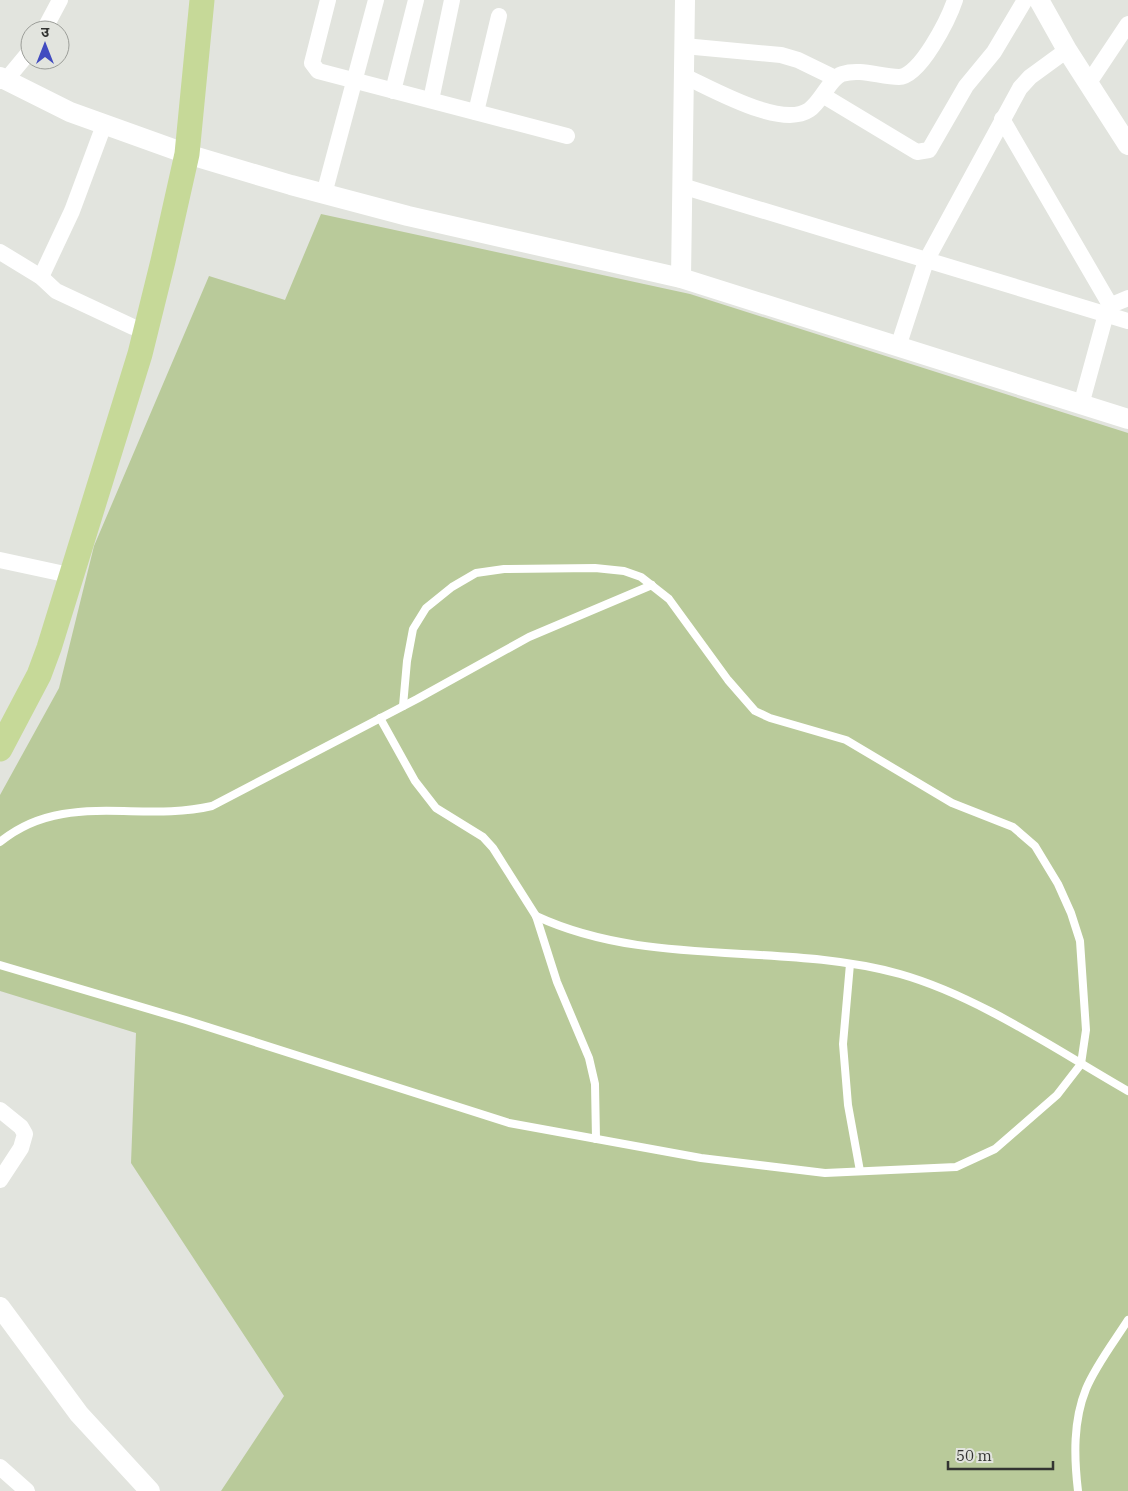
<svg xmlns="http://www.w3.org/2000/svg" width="1128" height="1491" font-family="'IBM Plex Serif','Noto Sans Devanagari',serif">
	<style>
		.green { fill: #b9ca9a }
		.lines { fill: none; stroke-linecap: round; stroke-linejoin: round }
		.service { stroke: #fff; stroke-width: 8 }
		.minor { stroke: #fff; stroke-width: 16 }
		.tertiary { stroke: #fff; stroke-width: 20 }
		.primary { stroke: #c6d998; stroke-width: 25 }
	</style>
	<rect width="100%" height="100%" fill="#e2e4de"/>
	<path class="green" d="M321 214 690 294 1128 433V1491H221L284 1396 131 1163 136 1033 0 991V795L59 688 94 546 209 276 285 300Z"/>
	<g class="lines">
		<g class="service">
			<path d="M380 718 415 781 436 808 483 837 493 848 536 916 557 982 589 1058 595 1084 596 1139"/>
			<path d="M0 842C63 790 139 823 212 806L417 699 529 637 652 585"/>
			<path d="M536 916C650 969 781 941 900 974 978 996 1058 1051 1128 1091"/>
			<path d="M850 964 843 1044 848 1105 860 1171"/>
			<path d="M0 965 186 1020 509 1123 701 1158 825 1173 956 1167 995 1149 1057 1095 1081 1064 1086 1030 1080 941 1071 913 1058 884 1035 846 1013 827 952 803 846 740 770 718 755 711 728 680 669 599 641 577 624 571 595 568 504 569 476 573 452 587 426 608 413 629 407 661 403 706"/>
			<path d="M1078 1491C1074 1457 1073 1421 1086 1389 1096 1365 1114 1342 1128 1320"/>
		</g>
		<g class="minor">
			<path d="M328 0 312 63 318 71 567 136"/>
			<path d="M44 30 60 0"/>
			<path d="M684 46 781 55 798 60 835 78"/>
			<path d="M684 76C711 88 781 129 809 110 822 101 830 78 842 74 861 68 880 77 899 77 920 77 949 18 955 0"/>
			<path d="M0 81 6 80 30 51"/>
			<path d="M1088 84 1128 24"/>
			<path d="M393 91 416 0"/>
			<path d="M824 96 917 152 929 150 966 86 994 52 1025 0"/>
			<path d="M431 100 452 0"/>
			<path d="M476 112 499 16"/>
			<path d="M1002 119 1109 303 1081 405"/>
			<path d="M682 186 1128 321"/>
			<path d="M324 194 376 0"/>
			<path d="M0 252 41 277 56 291 133 327"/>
			<path d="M41 277 72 211 104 125"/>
			<path d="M1109 306 1128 298"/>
			<path d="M898 347 926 261 1020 88 1030 77 1067 50"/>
			<path d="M0 560 60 573"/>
			<path d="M0 1110 21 1127 25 1134 21 1148 0 1180"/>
			<path d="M0 1467 27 1491"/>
		</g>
		<g class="tertiary">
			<path d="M1039 0 1067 50 1128 145"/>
			<path d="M0 77 70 112 187 154 291 185 408 216 681 278 1128 419"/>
			<path d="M681 278 685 0"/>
			<path d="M0 1307 79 1414 150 1491"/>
		</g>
		<path class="primary" d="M0 749 39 675 49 648 140 354 163 261 187 154 202 0"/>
	</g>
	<g transform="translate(45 45)"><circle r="24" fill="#e2e4de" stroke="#9c9e99"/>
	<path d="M0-4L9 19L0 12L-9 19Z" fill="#414bc0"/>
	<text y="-8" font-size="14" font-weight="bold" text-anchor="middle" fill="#333432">उ</text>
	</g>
	<path d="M948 1461v8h105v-8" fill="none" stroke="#333432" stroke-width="2.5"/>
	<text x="956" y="1461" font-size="15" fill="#333432" stroke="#e2e4de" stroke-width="4" paint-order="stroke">50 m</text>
</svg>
